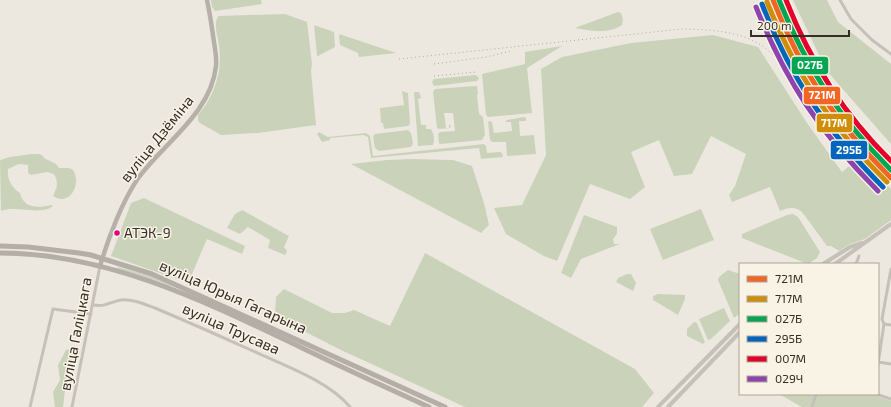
<svg xmlns="http://www.w3.org/2000/svg" width="891" height="407" font-family="'Exo 2',sans-serif">
	<style>
		.green { fill: #cad3ba }
		.lines { fill: none; stroke-linecap: round; stroke-linejoin: round }
		.minor { stroke: #c5c0b8; stroke-width: 3 }
		.tertiary { stroke: #c5c0b8; stroke-width: 4 }
		.secondary { stroke: #b6b0a9; stroke-width: 4.5 }
		.primary { stroke: #b4aea7; stroke-width: 5 }
		.rail { stroke: #ada8a3; stroke-width: 1; stroke-dasharray: 1 3; stroke-linecap: butt }
		.rail-1-casing { stroke: #f9f3e6; stroke-width: 8 }
		.rail-2-casing { stroke: #f9f3e6; stroke-width: 8 }
		.rail-3-casing { stroke: #f9f3e6; stroke-width: 8 }
		.rail-4-casing { stroke: #f9f3e6; stroke-width: 8 }
		.rail-5-casing { stroke: #f9f3e6; stroke-width: 8 }
		.rail-6-casing { stroke: #f9f3e6; stroke-width: 8 }
		.rail-1 { stroke: #f26522; stroke-width: 5 }
		.rail-2 { stroke: #d08e08; stroke-width: 5 }
		.rail-3 { stroke: #00a651; stroke-width: 5 }
		.rail-4 { stroke: #0065bd; stroke-width: 5 }
		.rail-5 { stroke: #e4002b; stroke-width: 5 }
		.rail-6 { stroke: #8e44ad; stroke-width: 5 }
		.bus-dot { fill: #e5007d; stroke: #f9f3e6; stroke-width: 1.5 }
		.labels { text-anchor: middle; stroke-width: 3; stroke-linejoin: round; paint-order: stroke }
		.bus-label { font-size: 14px; fill: #362d27; stroke: #f9f3e6; text-anchor: start }
		.street-label { font-size: 15px; fill: #362d27; stroke: #f9f3e6 }
		.line-badge { stroke: #f9f3e6; stroke-width: 1.5 }
		.badge-label { font-size: 11px; text-anchor: middle; font-weight: bold; fill: #fff }
	</style>
	<rect width="100%" height="100%" fill="#ece8e0"/>
	<g class="green">
		<path d="M211 0H261L262 4 215 11 212 7Z"/>
		<path d="M793 0H827L838 22 891 64V144L826 70Z"/>
		<path d="M618 12 621 13 623 20 622 25C609 34 590 31 575 28Z"/>
		<path d="M285 14 307 22 312 64 311 71 316 125 258 133 221 135 200 123 198 121V115C214 97 223 71 219 46 218 35 213 26 218 16Z"/>
		<path d="M314 25 334 32 335 47 318 56H317Z"/>
		<path d="M340 34 342 35 396 53 359 57 358 53 340 45 339 36Z"/>
		<path d="M713 35 758 47 807 123 842 172 860 157 891 189V220L865 239 850 244 839 251 831 246H827L802 212C794 206 789 208 780 211L770 187 732 202 729 195 735 186 746 154 711 136 692 174 674 176 659 140 631 152 645 187 630 199 590 184 557 261 544 256 506 234 494 208 522 205 546 155 541 69 562 57 631 43Z"/>
		<path d="M562 46 527 68 532 113 488 117 486 115 482 74 525 64V52Z"/>
		<path d="M476 75 479 78 477 81 434 86 432 82 434 79Z"/>
		<path d="M475 86H477L478 95H477L479 114 483 117 485 135 482 140 440 144 439 143 438 134 440 132 455 131 453 113H444L446 128H449V124L451 126 450 128 439 129 437 128 433 92 435 89Z"/>
		<path d="M402 91 408 93 410 124 408 126 384 129 383 123H381L380 108 404 105Z"/>
		<path d="M414 92H419L421 98 418 99 421 125H426V129H431C434 134 435 140 433 145L418 146Z"/>
		<path d="M524 117 526 118V121H519L520 136 534 135 536 154 507 156 506 142H492L490 140 488 122 490 121 492 122 494 133 512 131 511 122H505L507 120Z"/>
		<path d="M408 130 411 133 413 144 411 147 379 151 375 148 373 137 375 134Z"/>
		<path d="M319 132 328 137 366 133 370 136 373 156 484 144 486 146 487 153 500 152 502 153 503 157 481 159 479 148 371 158 368 137 363 135 330 138V140L322 142 317 134Z"/>
		<path d="M31 154H38L42 155 44 158 56 164 59 168H69L73 170C82 184 70 207 53 196 57 187 59 184 54 174L47 172 31 175 28 173V165L19 164 8 169C7 179 11 187 20 193 24 209 38 208 51 205L53 206C40 216 16 205 1 211L0 160 10 157Z"/>
		<path d="M412 159 453 160 472 166 484 203 489 225 481 233 351 164 387 160Z"/>
		<path d="M144 198 245 246 242 254 207 239 188 283 111 256 131 203Z"/>
		<path d="M701 209 714 240 663 260 650 229Z"/>
		<path d="M242 210 289 236 284 247 287 251 285 255 268 248 270 240 248 227 240 234 227 228 235 214Z"/>
		<path d="M793 214 798 217 820 252 817 258 808 264 742 238V234L787 215Z"/>
		<path d="M584 215 617 227V234L613 239 614 244H620L581 259 571 278 561 273Z"/>
		<path d="M425 253 635 369 654 393 642 407H465L341 350 286 322 275 314 276 297 284 289 332 313H345L354 310 390 326Z"/>
		<path d="M118 267 153 277 170 284 436 407 180 289 152 279 117 268Z"/>
		<path d="M728 270 740 274V313L734 318 718 280 719 277Z"/>
		<path d="M627 274H631L636 283 633 291 616 282 618 278Z"/>
		<path d="M658 294 685 295V299L678 315 653 300V296Z"/>
		<path d="M724 308 730 321 711 339 708 340 699 319Z"/>
		<path d="M694 322 697 323 705 342 703 344 687 336V329Z"/>
		<path d="M72 348C74 363 69 376 65 391 64 396 64 401 63 407H55L53 392 60 380 58 365 66 350Z"/>
		<path d="M779 394H871L891 401V407H802Z"/>
	</g>
	<g class="lines">
		<g class="minor">
			<path d="M840 0 851 19 872 40 891 54"/>
			<path d="M856 264 859 256"/>
			<path d="M93 305C107 307 109 302 121 300 133 299 144 304 155 308 188 322 220 336 253 351 283 365 329 381 350 407"/>
			<path d="M884 324 891 325"/>
			<path d="M878 362 891 364"/>
			<path d="M878 364 884 324 882 319 891 269"/>
			<path d="M876 394 891 399"/>
			<path d="M30 407 53 309 91 314"/>
			<path d="M72 407 100 266"/>
			<path d="M812 407 816 394"/>
		</g>
		<g class="tertiary">
			<path d="M823 264 850 247 862 243"/>
			<path d="M835 264 891 224"/>
			<path d="M658 407 740 324"/>
			<path d="M668 407 740 332"/>
		</g>
		<path class="secondary" d="M100 266C108 239 123 199 139 177 165 142 211 113 216 66 217 58 215 50 214 42 212 28 210 14 207 0"/>
		<g class="primary">
			<path d="M0 246 28 247 79 253 91 255 152 274 445 407"/>
			<path d="M0 253C107 253 204 301 298 346 341 367 385 387 429 407"/>
		</g>
		<g class="rail">
			<path d="M765 0 776 36 793 72"/>
			<path d="M399 59 682 29C707 30 731 30 754 41 783 56 809 100 830 126 839 137 848 147 858 158"/>
			<path d="M434 64 486 57 511 51"/>
			<path d="M434 76 476 72"/>
		</g>
		<g class="rail-1-casing">
			<path id="rail-1" d="M773 0C802 73 836 123 891 178"/>
		</g>
		<g class="rail-2-casing">
			<path id="rail-2" d="M767 2C797 76 831 127 887 182"/>
		</g>
		<g class="rail-3-casing">
			<path id="rail-3" d="M779 0C806 67 840 119 891 170"/>
		</g>
		<g class="rail-4-casing">
			<path id="rail-4" d="M762 4C791 79 826 130 883 187"/>
		</g>
		<g class="rail-5-casing">
			<path id="rail-5" d="M786 0C810 61 844 115 891 161"/>
		</g>
		<g class="rail-6-casing">
			<path id="rail-6" d="M756 7C786 82 821 134 878 191"/>
		</g>
		<use href="#rail-1" class="rail-1"/>
		<use href="#rail-2" class="rail-2"/>
		<use href="#rail-3" class="rail-3"/>
		<use href="#rail-4" class="rail-4"/>
		<use href="#rail-5" class="rail-5"/>
		<use href="#rail-6" class="rail-6"/>
	</g>
	<circle class="bus-dot" cx="117" cy="233" r="3.5"/>
	<g class="labels">
		<g class="bus-label">
			<text x="124" y="238">АТЭК-9</text>
		</g>
		<g class="street-label">
			<text transform="translate(157 139) rotate(-51)" y="5">вуліца Дзёміна</text>
			<text transform="translate(233 297) rotate(24)" y="5">вуліца Юрыя Гагарына</text>
			<text transform="translate(231 329) rotate(24)" y="5">вуліца Трусава</text>
			<text transform="translate(76 334) rotate(-79)" y="5">вуліца Галіцкага</text>
		</g>
	</g>
	<g class="line-badge">
		<rect x="791" y="56" width="38" height="19" rx="4" fill="#00a651"/>
		<rect x="803" y="86" width="38" height="19" rx="4" fill="#f26522"/>
		<rect x="816" y="113" width="37" height="20" rx="4" fill="#d08e08"/>
		<rect x="830" y="140" width="38" height="20" rx="4" fill="#0065bd"/>
	</g>
	<g class="badge-label">
		<text x="810" y="69">027Б</text>
		<text x="822" y="99">721М</text>
		<text x="834" y="127">717М</text>
		<text x="849" y="154">295Б</text>
	</g>
	<rect x="739" y="263" width="140" height="132" fill="#f9f3e6" stroke="#aba49a"/>
	<rect x="747" y="276" width="20" height="6" fill="#f26522" stroke="#aba49a"/>
	<text x="775" y="283" font-size="12" fill="#362d27">721М</text>
	<rect x="747" y="296" width="20" height="6" fill="#d08e08" stroke="#aba49a"/>
	<text x="775" y="303" font-size="12" fill="#362d27">717М</text>
	<rect x="747" y="316" width="20" height="6" fill="#00a651" stroke="#aba49a"/>
	<text x="775" y="323" font-size="12" fill="#362d27">027Б</text>
	<rect x="747" y="336" width="20" height="6" fill="#0065bd" stroke="#aba49a"/>
	<text x="775" y="343" font-size="12" fill="#362d27">295Б</text>
	<rect x="747" y="356" width="20" height="6" fill="#e4002b" stroke="#aba49a"/>
	<text x="775" y="363" font-size="12" fill="#362d27">007М</text>
	<rect x="747" y="376" width="20" height="6" fill="#8e44ad" stroke="#aba49a"/>
	<text x="775" y="383" font-size="12" fill="#362d27">029Ч</text>
	<path d="M751 30v6h98v-6" fill="none" stroke="#362d27" stroke-width="2"/>
	<text x="757" y="30" font-size="12" fill="#362d27" stroke="#f9f3e6" stroke-width="3" paint-order="stroke">200 m</text>
</svg>
